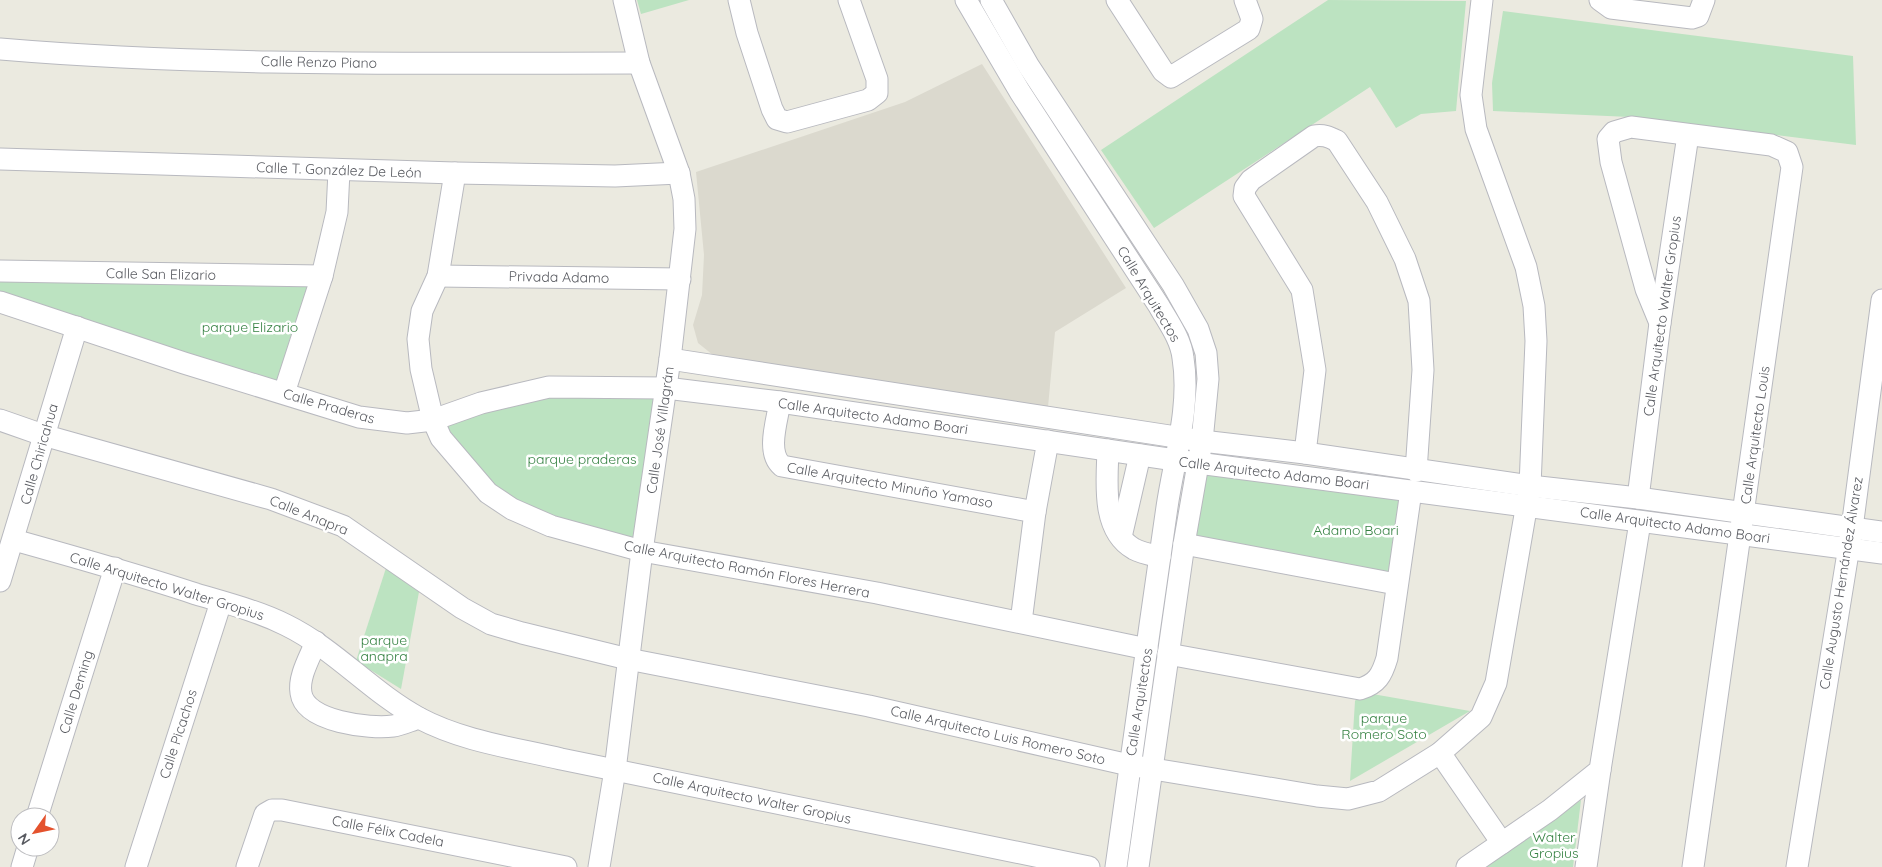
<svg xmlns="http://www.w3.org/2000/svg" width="1882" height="867" font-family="Quicksand,sans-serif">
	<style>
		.education { fill: #dbd9ce }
		.green { fill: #bce3c1 }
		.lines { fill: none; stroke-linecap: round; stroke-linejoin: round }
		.minor-casing { stroke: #b8b9bf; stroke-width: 23 }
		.minor { stroke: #fff; stroke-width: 21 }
		.labels { text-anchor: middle; stroke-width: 5; stroke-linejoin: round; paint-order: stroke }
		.street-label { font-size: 14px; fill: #595b61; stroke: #fff }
		.park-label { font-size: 14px; fill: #368243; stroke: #fff }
	</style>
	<rect width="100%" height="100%" fill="#ebeae0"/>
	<path class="education" d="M982 64 1126 288 1055 332 1048 407 718 359 698 343 693 325 702 295 704 255 696 172 905 102Z"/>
	<g class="green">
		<path d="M637 0H689L641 14Z"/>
		<path d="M1328 0 1466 1 1456 111 1421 114 1396 128 1370 87 1154 228 1101 150Z"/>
		<path d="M1503 11 1853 56 1856 145 1630 117 1493 111 1492 83Z"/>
		<path d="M0 270 322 276 284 393 0 302Z"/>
		<path d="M666 388 642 551 512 509 433 420 481 403Z"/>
		<path d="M1198 463 1411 491 1396 584 1184 544Z"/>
		<path d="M386 568 419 592 401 689 356 661Z"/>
		<path d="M1361 692 1470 711 1350 781 1355 701Z"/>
		<path d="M1581 800 1573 867H1486Z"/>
	</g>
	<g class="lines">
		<g class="minor-casing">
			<g id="minor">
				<path d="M739 0 747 33 772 109 777 119 787 122 868 100 877 93V79L849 0"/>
				<path d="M966 0 1020 92 1159 306C1168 322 1181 339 1183 358 1191 407 1174 459 1167 507 1150 627 1132 747 1116 867"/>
				<path d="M991 0 1028 65 1173 285 1198 329 1206 353 1208 379 1202 441 1184 544 1138 867"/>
				<path d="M1117 0 1163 71 1171 77 1249 29 1252 19 1245 0"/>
				<path d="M1600 0 1611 8 1692 18 1698 16 1704 0"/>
				<path d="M0 49C212 67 426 63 639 63"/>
				<path d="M0 159 455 173 615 176 679 173"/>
				<path d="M455 173 438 276 422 311 418 339 421 369 433 420 441 438 488 493 512 509 551 526 642 551 877 593 1147 649"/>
				<path d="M0 271 322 276"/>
				<path d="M438 276 680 279"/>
				<path d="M0 302 184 363 359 417 407 423 433 420 481 403 549 387 666 388 780 402 1175 460 1882 553"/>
				<path d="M1660 323 1646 289 1611 162 1608 139 1614 132 1631 127 1771 145 1787 152 1792 167 1693 867"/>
				<path d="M670 359 1202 441 1305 453 1530 486 1638 498 1882 532"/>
				<path d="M284 393 322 276 337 212 339 171"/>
				<path d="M780 402C777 421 766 453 782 466L1035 512"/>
				<path d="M0 420 43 435 271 499 343 526 462 608 491 624 522 633 628 659 869 706 1129 765 1317 796 1348 799 1379 791 1440 753 1481 717 1496 683 1530 486 1536 341 1534 306 1526 267 1476 129 1471 95 1482 0"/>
				<path d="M1108 450C1107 482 1101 530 1134 549 1142 553 1152 555 1160 557"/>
				<path d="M1305 453 1315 370 1302 290 1244 196 1245 188 1251 180 1314 136C1323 134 1329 137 1337 141L1377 202 1405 259 1419 301 1423 370 1416 471"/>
				<path d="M1638 498 1660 323 1688 135"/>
				<path d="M1121 537 1140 455"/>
				<path d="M14 540C75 557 136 574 196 594 226 603 258 611 286 625 335 649 371 692 419 718 462 741 514 748 561 759L1089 867"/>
				<path d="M1184 544 1396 584"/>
				<path d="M0 581 77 327"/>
				<path d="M1021 622 1035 512 1048 441"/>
				<path d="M316 642C310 657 298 677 301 693 305 722 370 729 393 726 402 725 411 720 419 718"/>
				<path d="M1168 654 1360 689C1377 684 1382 675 1387 658L1411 491"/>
				<path d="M1440 753 1502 843"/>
				<path d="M37 817 115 568"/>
				<path d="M22 867 28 847"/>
				<path d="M136 867 221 602"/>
				<path d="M247 867 265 814 272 810H282L566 867"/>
				<path d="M599 867 615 770 642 551 670 359 685 229 684 199 679 173 639 63 624 0"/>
				<path d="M1467 867 1550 810 1600 770 1640 522"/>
				<path d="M1586 867 1600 770"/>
				<path d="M1797 867 1852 528 1882 300"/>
			</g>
		</g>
		<use href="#minor" class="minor"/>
	</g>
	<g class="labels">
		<g class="street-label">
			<text transform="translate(319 62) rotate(1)" y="5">Calle Renzo Piano</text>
			<text transform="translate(339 170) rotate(2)" y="5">Calle T. González De León</text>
			<text transform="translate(161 274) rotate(1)" y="5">Calle San Elizario</text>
			<text transform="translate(559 277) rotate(1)" y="5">Privada Adamo</text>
			<text transform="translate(1149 294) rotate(59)" y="5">Calle Arquitectos</text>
			<text transform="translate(1662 316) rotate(-82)" y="5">Calle Arquitecto Walter Gropius</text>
			<text transform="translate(329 406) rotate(16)" y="5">Calle Praderas</text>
			<text transform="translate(873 416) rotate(8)" y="5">Calle Arquitecto Adamo Boari</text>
			<text transform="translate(660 430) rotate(-82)" y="5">Calle José Villagrán</text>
			<text transform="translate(1755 435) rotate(-82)" y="5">Calle Arquitecto Louis</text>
			<text transform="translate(39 454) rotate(-74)" y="5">Calle Chiricahua</text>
			<text transform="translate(1274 473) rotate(7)" y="5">Calle Arquitecto Adamo Boari</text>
			<text transform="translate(890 485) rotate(10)" y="5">Calle Arquitecto Minuño Yamaso</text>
			<text transform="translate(309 515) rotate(22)" y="5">Calle Anapra</text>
			<text transform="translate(1675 525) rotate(8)" y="5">Calle Arquitecto Adamo Boari</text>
			<text transform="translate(747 569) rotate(11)" y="5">Calle Arquitecto Ramón Flores Herrera</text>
			<text transform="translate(1841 583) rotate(-81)" y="5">Calle Augusto Hernández Álvarez</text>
			<text transform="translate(167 586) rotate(17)" y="5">Calle Arquitecto Walter Gropius</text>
			<text transform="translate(76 692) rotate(-73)" y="5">Calle Deming</text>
			<text transform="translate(1139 702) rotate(-81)" y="5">Calle Arquitectos</text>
			<text transform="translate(178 734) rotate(-72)" y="5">Calle Picachos</text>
			<text transform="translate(998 735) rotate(13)" y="5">Calle Arquitecto Luis Romero Soto</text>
			<text transform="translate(752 798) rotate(12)" y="5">Calle Arquitecto Walter Gropius</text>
			<text transform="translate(388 831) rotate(11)" y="5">Calle Félix Cadela</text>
		</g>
		<g class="park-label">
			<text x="250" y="332">parque Elizario</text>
			<text x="582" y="464">parque praderas</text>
			<text x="1356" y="535">Adamo Boari</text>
			<text x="384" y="645">parque<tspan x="384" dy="16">anapra</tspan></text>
			<text x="1384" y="723">parque<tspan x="1384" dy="16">Romero Soto</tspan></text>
			<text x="1554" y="842">Walter<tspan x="1554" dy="16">Gropius</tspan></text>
		</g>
	</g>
	<g transform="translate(35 832) rotate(237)"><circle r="24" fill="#ffffff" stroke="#bdbdc0"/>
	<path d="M0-4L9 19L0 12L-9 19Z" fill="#e4522d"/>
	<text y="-8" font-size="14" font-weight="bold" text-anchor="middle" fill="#595b61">N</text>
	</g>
</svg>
